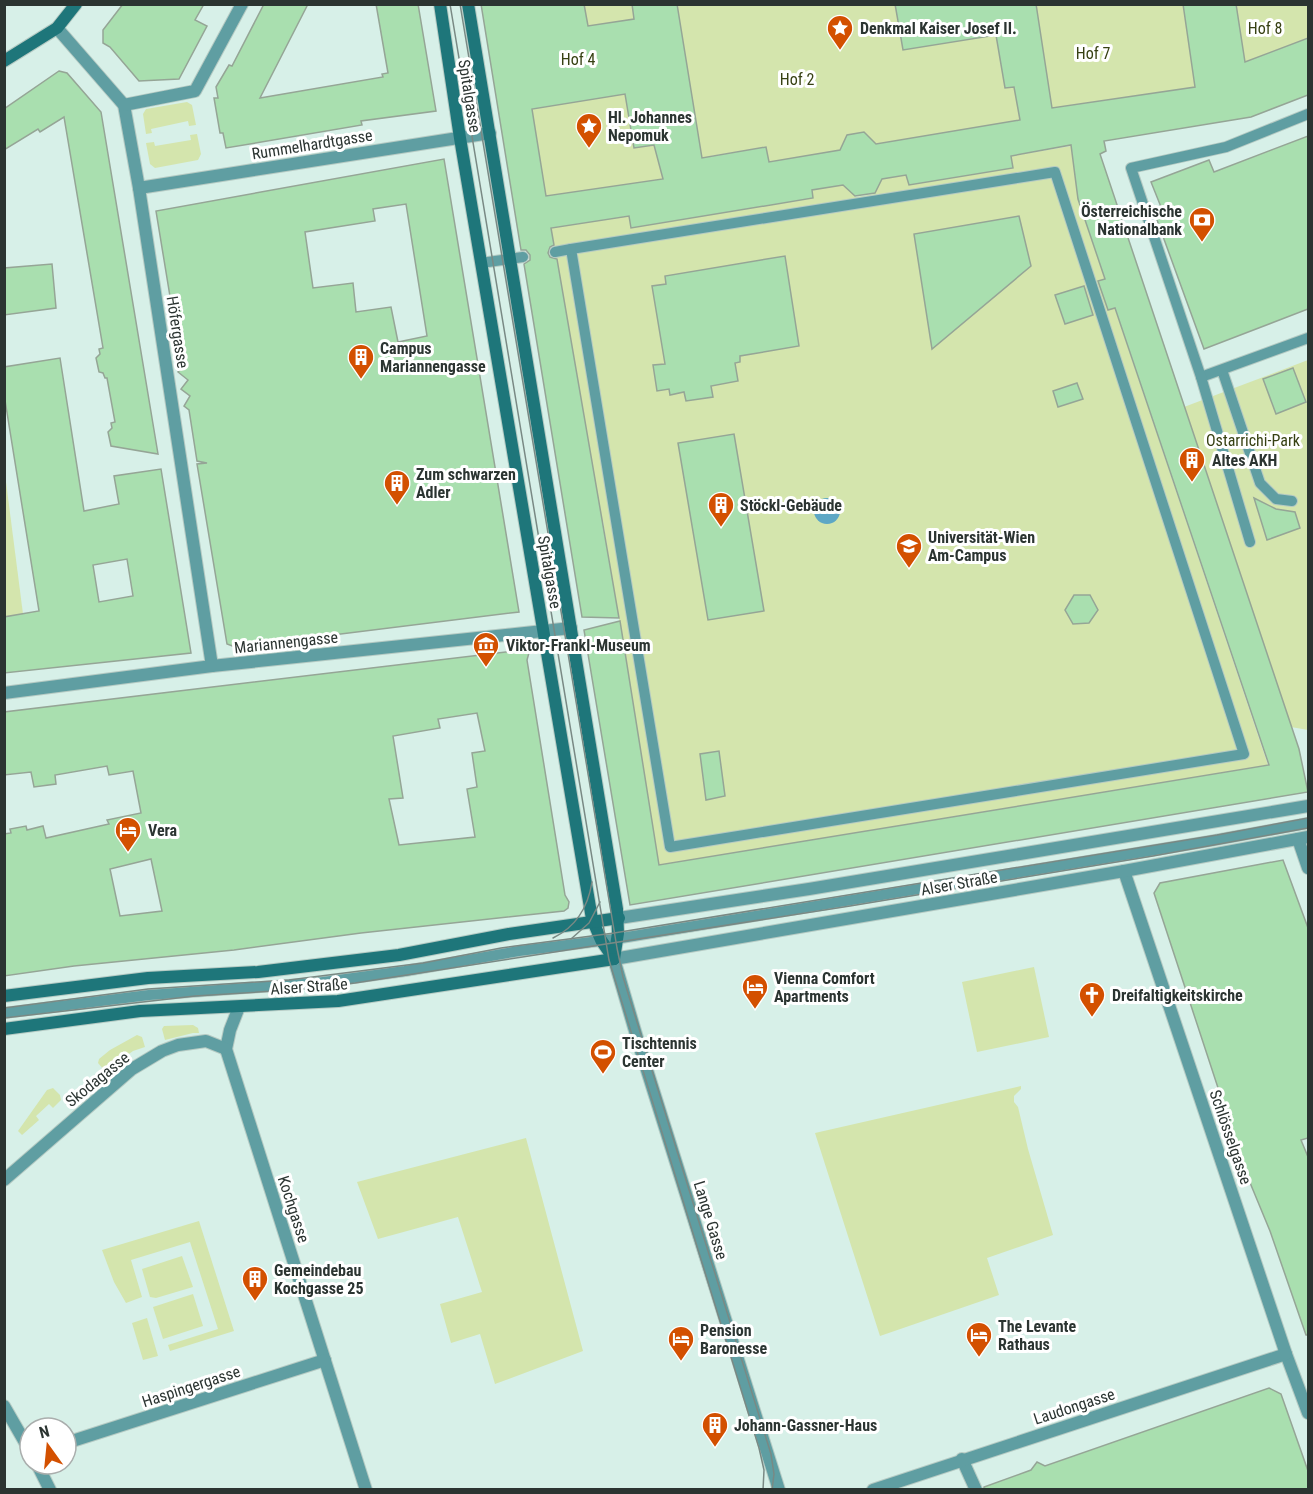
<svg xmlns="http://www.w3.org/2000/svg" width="1313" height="1494" font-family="'Roboto Condensed',sans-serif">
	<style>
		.green { fill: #d4e5ad }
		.water { fill: #5da7c5 }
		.building { fill: #a9dfaf; stroke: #95a596; stroke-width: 1.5; fill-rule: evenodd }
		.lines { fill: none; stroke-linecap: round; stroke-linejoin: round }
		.service-casing { stroke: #b5cac3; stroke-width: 12 }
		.minor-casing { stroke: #b5cac3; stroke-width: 14 }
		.tertiary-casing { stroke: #b5cac3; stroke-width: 14 }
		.secondary-casing { stroke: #b5cac3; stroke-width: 14 }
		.service { stroke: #5f9ea2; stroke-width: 10 }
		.minor { stroke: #5f9ea2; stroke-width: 12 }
		.tertiary { stroke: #5f9ea2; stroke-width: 12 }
		.secondary { stroke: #1e767a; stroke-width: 12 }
		.tram { stroke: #798984; stroke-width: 1.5 }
		.labels { text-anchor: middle; stroke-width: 6; stroke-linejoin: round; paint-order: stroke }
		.poi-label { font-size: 16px; font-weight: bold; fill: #2b3431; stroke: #fff; text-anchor: start }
		.park-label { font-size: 16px; fill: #374113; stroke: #fff }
		.street-label { font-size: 16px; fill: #2b3431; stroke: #fff }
	</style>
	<rect width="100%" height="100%" fill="#d7f0e8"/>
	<g class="green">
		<path d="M515 5H632L698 137 677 5H991L1005 88 1014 87 1016 97 1036 5H1183L1195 87 1064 106 1066 113 876 144 864 132 847 135 840 150 769 162 766 147 711 156 712 172 518 201 542 171Z"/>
		<path d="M1236 5H1308V38L1249 61 1246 68Z"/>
		<path d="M187 102 192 105 196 125 189 126 188 121 151 129 152 133 146 134 143 114 146 109Z"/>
		<path d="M197 134 201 154 198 160 155 168 150 164 146 143 154 142 155 146 191 140 190 135Z"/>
		<path d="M1071 146 1078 199 1268 765 659 865 603 521H601L551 228 629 216 631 228 813 198 812 188 818 189 843 185 856 197 874 194 882 179 906 175 909 185 1013 168 1011 156Z"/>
		<path d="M1308 360V730L1291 727 1184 407Z"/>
		<path d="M5 474 23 614 5 617H4Z"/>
		<path d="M1034 967 1049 1037 977 1052 962 982Z"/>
		<path d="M193 1025 198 1028 199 1033H193L165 1040 162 1029 164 1026Z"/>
		<path d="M137 1035 142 1037 145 1047 133 1051 105 1071 98 1063 99 1059 110 1050Z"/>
		<path d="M1021 1086V1089L1014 1096V1102L1018 1107 1028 1149 1053 1235 987 1258 999 1295 880 1336 815 1133Z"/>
		<path d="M53 1088 60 1095 61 1100 53 1108 49 1104 36 1116 39 1120 22 1135 18 1131 47 1090Z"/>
		<path d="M526 1138 583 1351 495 1384 480 1334 451 1343 440 1304 482 1292 458 1217 378 1239 357 1182Z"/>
		<path d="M199 1221 234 1331 170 1351 168 1345 218 1329 190 1242 131 1260 142 1297 126 1303 114 1282 102 1250Z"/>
		<path d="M182 1256 193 1287 156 1298 150 1297 142 1269Z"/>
		<path d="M193 1294 203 1326 163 1339 153 1307Z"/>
		<path d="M147 1318 158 1356 143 1360 132 1323Z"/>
	</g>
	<circle class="water" cx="827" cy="511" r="13"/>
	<g class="building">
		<path d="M123 4H204L195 20 207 26 179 79 139 81 110 47 103 43V30Z"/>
		<path d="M264 4H308L260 98 383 77 382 74 388 73 376 4H418L436 111 361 121 362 125 226 148 223 133H220L214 98H218L216 87 229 65 232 66Z"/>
		<path d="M481 4H584L588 26 634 19 632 4H677L702 158 766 147 769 162 840 150 847 135 864 132 876 144 1020 120 1014 87 1005 88 996 35 903 50 895 4H1036L1052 108 1195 87 1183 4H1236L1245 62 1308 38V95L1251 117 1104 141 1106 151 1100 154 1299 749 1308 792 630 905 584 630 620 621 659 865 1269 765 1115 308 1108 310 1098 281 1105 279 1078 199 1071 145 1011 156 1013 168 909 185 906 175 882 179 875 193 855 196 843 185 812 190 813 198 631 228 629 216 551 228 554 245 550 247 548 253 550 257 557 259 619 618 582 617 524 264 530 260V255L526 250H521ZM625 94 634 148 654 145 663 179 546 196 532 109Z"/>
		<path d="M59 71 67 73 101 112 158 454 111 446 108 432 112 428 111 423 115 422 107 378H105L103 373 99 372 96 358 100 354 99 349 103 348 64 117 40 132 38 129 4 150V109Z"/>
		<path d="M1308 136V309L1204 349 1153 209 1161 207 1151 182 1209 160 1214 172Z"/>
		<path d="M444 159 519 612 235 647 227 644 197 464 207 463 197 461 189 410 184 406 190 396 181 389 188 380 178 372 186 362 176 355 182 345 173 338 176 333 156 211ZM406 204 427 336 398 342 391 307 356 312 353 283 313 288 305 232 375 221 373 209Z"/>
		<path d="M1019 216 1031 266 932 349 914 234Z"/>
		<path d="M785 256 799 346 740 356V362L735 363 738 381 711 386 713 397 686 401 684 392 670 395 669 389 657 391 653 365 665 364 652 286 666 284 665 276Z"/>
		<path d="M52 264 56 308 4 315V268Z"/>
		<path d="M1084 286 1093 315 1065 324 1055 295Z"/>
		<path d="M60 358 84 511 119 504 114 476 161 469 191 653 4 673V617L39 611 4 394V367ZM127 559 133 596 99 602 93 565Z"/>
		<path d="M1293 368 1306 402 1276 414 1263 379Z"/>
		<path d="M1077 383 1083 399 1058 407 1053 391Z"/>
		<path d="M734 434 764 611 708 620 678 443Z"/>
		<path d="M1254 498 1276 509 1295 512 1300 528 1267 540Z"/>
		<path d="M1074 595H1090L1098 610 1089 623 1073 624 1065 610Z"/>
		<path d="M530 649 527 660 565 895 569 902 568 908 564 911 361 933 234 950 74 966 4 976V834L11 833 10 829 26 826 27 830 43 826 46 838 109 824 107 820 141 813 133 771 109 775 107 766 55 775 56 784 34 787 31 772 4 775V712ZM477 713 485 751 472 753 477 787 467 789 475 837 399 845 389 799 403 798 393 736 440 728 438 719ZM151 859 162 911 120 916 110 869Z"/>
		<path d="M719 751 725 796 706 800 700 754Z"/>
		<path d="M1283 860 1308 928V1138L1301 1140 1308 1157V1335H1306L1270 1231 1246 1173 1154 893 1160 883Z"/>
		<path d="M1269 1388 1281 1394 1308 1471V1490H984V1487L1031 1470 1037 1462 1045 1466Z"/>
	</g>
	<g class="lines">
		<g class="service-casing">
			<g id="service">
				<path d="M1055 172 1244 754 670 847 571 249Z"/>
				<path d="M555 252 571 249"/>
				<path d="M481 263 523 257"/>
				<path d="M1222 370 1260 483 1276 499 1292 501"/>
				<path d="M1201 377 1308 338"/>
				<path d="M1250 542 1201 377 1131 168 1226 147 1308 114"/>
				<path d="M4 1013 149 995 316 983 405 971 519 951 615 939 1210 841 1308 823"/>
			</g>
		</g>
		<g class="minor-casing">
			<g id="minor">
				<path d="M57 28 124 105 139 188 212 666"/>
				<path d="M124 105 195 91 242 4"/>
				<path d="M139 188 490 133"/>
				<path d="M4 693 212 666 571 628"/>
				<path d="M1298 839 1308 868"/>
				<path d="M1124 871 1286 1354 1308 1413"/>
				<path d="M614 959 640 1048 779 1490"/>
				<path d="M239 1007 230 1030 226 1049 366 1490"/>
				<path d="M4 1180 132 1069 162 1051 178 1045 206 1041 226 1049"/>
				<path d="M4 1406 30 1451"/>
				<path d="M66 1443 325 1360"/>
				<path d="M962 1459 976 1490"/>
				<path d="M37 1464 50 1490"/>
				<path d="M873 1490 1286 1354"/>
			</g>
		</g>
		<g class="tertiary-casing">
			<g id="tertiary">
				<path d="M619 918 809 889 1308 806"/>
				<path d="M614 959 1124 871 1308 837"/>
			</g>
		</g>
		<g class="secondary-casing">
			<g id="secondary">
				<path d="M440 4 460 138 592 919 601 940 614 959"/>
				<path d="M468 4 617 909 618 933 614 959"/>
				<path d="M4 61 57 28 76 4"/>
				<path d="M4 996 148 978 258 972 399 955 509 934 619 918"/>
				<path d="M4 1029 140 1011 338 1001 614 959"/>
			</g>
		</g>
		<use href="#service" class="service"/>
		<use href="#minor" class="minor"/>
		<use href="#tertiary" class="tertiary"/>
		<use href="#secondary" class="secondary"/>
		<g class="tram">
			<path d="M450 4 609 960 759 1448 764 1470 763 1490"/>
			<path d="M460 4 617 948 623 977 771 1454 774 1474 772 1490"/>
			<path d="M553 938C576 927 588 907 592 882"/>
			<path d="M571 939 589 923 600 902"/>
			<path d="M4 1008 148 989 289 980 423 963 501 948 614 933 1217 835 1308 818"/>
			<path d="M4 1018 195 996 306 989 355 983 850 906 1153 856 1308 828"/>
		</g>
	</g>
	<defs>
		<g id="sight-pin" transform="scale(1.35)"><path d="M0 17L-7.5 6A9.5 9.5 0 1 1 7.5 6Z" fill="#d35000" stroke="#fff"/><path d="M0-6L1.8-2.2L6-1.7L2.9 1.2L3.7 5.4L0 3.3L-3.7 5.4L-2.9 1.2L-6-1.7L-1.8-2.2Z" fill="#fff"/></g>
		<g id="bank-pin" transform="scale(1.35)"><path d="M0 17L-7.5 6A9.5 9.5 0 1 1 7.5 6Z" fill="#d35000" stroke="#fff"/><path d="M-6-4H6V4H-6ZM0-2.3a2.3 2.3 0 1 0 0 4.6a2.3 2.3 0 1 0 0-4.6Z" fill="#fff"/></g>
		<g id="building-pin" transform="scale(1.35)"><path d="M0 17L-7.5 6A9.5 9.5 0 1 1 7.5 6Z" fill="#d35000" stroke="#fff"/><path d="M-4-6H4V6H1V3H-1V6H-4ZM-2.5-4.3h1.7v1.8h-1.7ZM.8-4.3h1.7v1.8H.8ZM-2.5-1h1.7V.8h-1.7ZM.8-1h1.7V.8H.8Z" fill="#fff"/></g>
		<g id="university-pin" transform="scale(1.35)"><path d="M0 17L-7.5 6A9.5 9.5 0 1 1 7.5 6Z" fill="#d35000" stroke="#fff"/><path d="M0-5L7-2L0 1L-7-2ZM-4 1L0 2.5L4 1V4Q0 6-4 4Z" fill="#fff"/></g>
		<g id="museum-pin" transform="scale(1.35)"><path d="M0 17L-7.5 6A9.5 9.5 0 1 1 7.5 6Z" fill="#d35000" stroke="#fff"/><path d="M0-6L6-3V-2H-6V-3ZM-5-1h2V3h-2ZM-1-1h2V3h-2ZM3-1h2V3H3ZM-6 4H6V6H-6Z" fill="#fff"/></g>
		<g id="hotel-pin" transform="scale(1.35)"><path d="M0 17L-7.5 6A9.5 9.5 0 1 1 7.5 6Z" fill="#d35000" stroke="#fff"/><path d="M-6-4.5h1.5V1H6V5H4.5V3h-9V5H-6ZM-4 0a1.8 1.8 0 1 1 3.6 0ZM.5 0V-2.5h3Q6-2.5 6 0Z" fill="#fff"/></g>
		<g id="church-pin" transform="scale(1.35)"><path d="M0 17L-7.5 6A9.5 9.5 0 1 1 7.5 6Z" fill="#d35000" stroke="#fff"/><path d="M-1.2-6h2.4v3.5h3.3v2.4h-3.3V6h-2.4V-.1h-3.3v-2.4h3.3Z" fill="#fff"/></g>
		<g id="stadium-pin" transform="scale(1.35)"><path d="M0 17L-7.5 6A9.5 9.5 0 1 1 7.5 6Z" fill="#d35000" stroke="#fff"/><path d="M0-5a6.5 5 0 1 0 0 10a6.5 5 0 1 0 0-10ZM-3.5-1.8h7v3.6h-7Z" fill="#fff"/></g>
	</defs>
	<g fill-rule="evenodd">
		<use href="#sight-pin" x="840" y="28"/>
		<use href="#sight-pin" x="589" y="126"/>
		<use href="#bank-pin" x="1202" y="220"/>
		<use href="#building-pin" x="361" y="357"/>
		<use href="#building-pin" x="1192" y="460"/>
		<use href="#building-pin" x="397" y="483"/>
		<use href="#building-pin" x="721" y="505"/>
		<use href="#university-pin" x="909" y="546"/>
		<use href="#museum-pin" x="486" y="645"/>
		<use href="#hotel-pin" x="128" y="830"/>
		<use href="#hotel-pin" x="755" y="987"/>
		<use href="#church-pin" x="1092" y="995"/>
		<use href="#stadium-pin" x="603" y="1052"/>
		<use href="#building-pin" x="255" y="1279"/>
		<use href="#hotel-pin" x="979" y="1335"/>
		<use href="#hotel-pin" x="681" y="1339"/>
		<use href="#building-pin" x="715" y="1425"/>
	</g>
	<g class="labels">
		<g class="poi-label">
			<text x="860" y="34">Denkmal Kaiser Josef II.</text>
			<text x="608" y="123">Hl. Johannes<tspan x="608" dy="18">Nepomuk</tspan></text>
			<text x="1182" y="217" text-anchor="end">Österreichische<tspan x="1182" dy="18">Nationalbank</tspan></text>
			<text x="380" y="354">Campus<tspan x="380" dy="18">Mariannengasse</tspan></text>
			<text x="1212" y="466">Altes AKH</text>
			<text x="416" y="480">Zum schwarzen<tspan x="416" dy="18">Adler</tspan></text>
			<text x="740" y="511">Stöckl-Gebäude</text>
			<text x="928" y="543">Universität-Wien<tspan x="928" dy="18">Am-Campus</tspan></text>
			<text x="506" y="651">Viktor-Frankl-Museum</text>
			<text x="148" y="836">Vera</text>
			<text x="774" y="984">Vienna Comfort<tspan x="774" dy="18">Apartments</tspan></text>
			<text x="1112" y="1001">Dreifaltigkeitskirche</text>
			<text x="622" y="1049">Tischtennis<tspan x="622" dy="18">Center</tspan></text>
			<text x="274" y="1276">Gemeindebau<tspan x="274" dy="18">Kochgasse 25</tspan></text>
			<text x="998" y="1332">The Levante<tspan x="998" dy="18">Rathaus</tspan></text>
			<text x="700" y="1336">Pension<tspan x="700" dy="18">Baronesse</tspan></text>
			<text x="734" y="1431">Johann-Gassner-Haus</text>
		</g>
		<g class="park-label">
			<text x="1265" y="34">Hof 8</text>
			<text x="1093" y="59">Hof 7</text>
			<text x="578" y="65">Hof 4</text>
			<text x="797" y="85">Hof 2</text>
			<text x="1253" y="446">Ostarrichi-Park</text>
		</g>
		<g class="street-label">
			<text transform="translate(470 96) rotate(81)" y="6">Spitalgasse</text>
			<text transform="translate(312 144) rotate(-9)" y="6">Rummelhardtgasse</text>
			<text transform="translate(178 332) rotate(81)" y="6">Höfergasse</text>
			<text transform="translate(550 572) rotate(80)" y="6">Spitalgasse</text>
			<text transform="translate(286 642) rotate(-6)" y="6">Mariannengasse</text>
			<text transform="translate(959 883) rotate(-10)" y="6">Alser Straße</text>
			<text transform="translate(309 986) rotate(-4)" y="6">Alser Straße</text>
			<text transform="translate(97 1079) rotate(-39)" y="6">Skodagasse</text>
			<text transform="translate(1231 1137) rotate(71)" y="6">Schlösselgasse</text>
			<text transform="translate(294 1209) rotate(72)" y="6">Kochgasse</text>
			<text transform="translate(711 1220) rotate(73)" y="6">Lange Gasse</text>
			<text transform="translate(191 1386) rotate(-18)" y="6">Haspingergasse</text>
			<text transform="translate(1074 1406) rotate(-18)" y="6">Laudongasse</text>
		</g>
	</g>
	<rect width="1313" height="1494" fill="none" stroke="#2b3431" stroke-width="12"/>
	<g transform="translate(48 1446) rotate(345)"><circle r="28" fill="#ffffff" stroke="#aaaead" stroke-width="1.5"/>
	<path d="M0-4.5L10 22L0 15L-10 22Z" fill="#d35000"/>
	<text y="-9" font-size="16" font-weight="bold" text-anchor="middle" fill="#2b3431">N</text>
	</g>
</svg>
